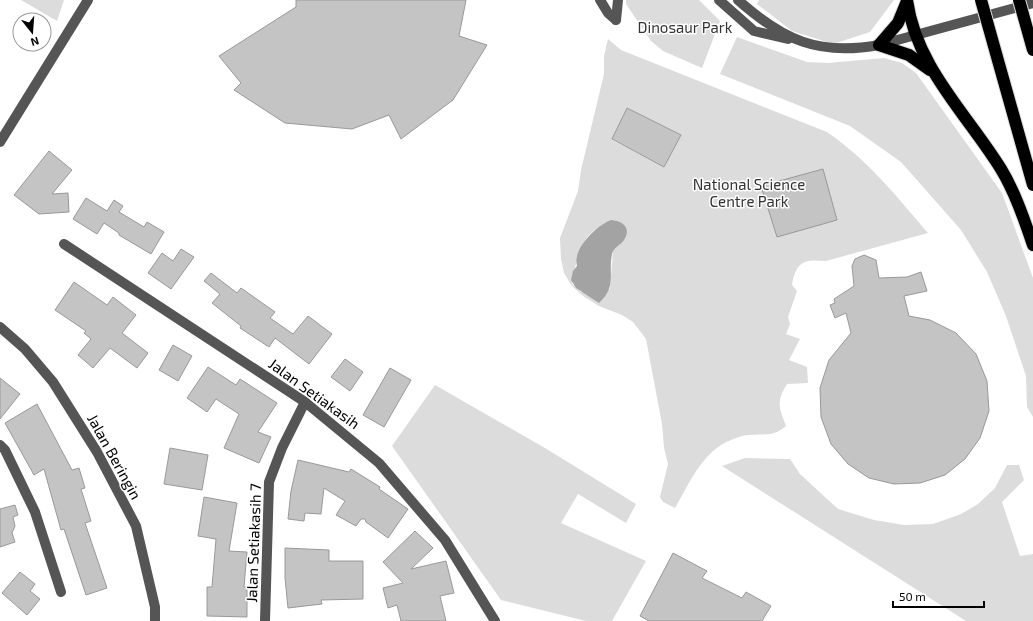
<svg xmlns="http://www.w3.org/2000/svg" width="1033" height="621" font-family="'Exo 2',sans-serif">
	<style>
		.green { fill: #dcdcdc; fill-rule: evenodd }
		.water { fill: #a3a3a3 }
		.building { fill: #c4c4c4; stroke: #999 }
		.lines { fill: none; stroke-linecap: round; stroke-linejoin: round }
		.highway-casing { stroke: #dbdbdb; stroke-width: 14 }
		.minor { stroke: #555; stroke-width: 10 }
		.highway { stroke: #000; stroke-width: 12 }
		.highway-bridge-casing { stroke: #dbdbdb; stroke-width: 14; stroke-linecap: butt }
		.highway-bridge { stroke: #000; stroke-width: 12 }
		.labels { text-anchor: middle; stroke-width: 3; stroke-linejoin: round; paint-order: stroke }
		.park-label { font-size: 15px; fill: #333; stroke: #fff }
		.street-label { font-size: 15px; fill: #000; stroke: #fff }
	</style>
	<rect width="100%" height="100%" fill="#fff"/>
	<g class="green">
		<path d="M21 0H64L57 21Z"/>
		<path d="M626 0H699L720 21 702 68 663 51 651 41 626 4Z"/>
		<path d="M759 0H894L870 32 833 44 792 31 757 4Z"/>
		<path d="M737 37 807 62 828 63 884 58 902 63 916 73 1002 193 1033 278V417L1027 407 1026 376 1006 316 987 272 961 230 901 162 850 126 720 74Z"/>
		<path d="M608 39 621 50 827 132C868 160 897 197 928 233L826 261C804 259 796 261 792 285L797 291 788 317 790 324 786 334 800 339 789 360 807 367 808 383 787 384C776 402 779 407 786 426 770 440 757 431 739 437 704 447 692 479 675 508L663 502 660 497 668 464 664 448 662 424 646 339 633 322 622 315 599 306 583 296 572 286 564 273 561 259 560 238 578 191 581 170 604 74V56ZM627 108 681 135 664 167 612 140ZM605 222 624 239 613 251 610 289 581 292 572 284C573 272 581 241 590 234 595 229 601 228 605 222Z"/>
		<path d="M435 385 545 448 636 504 626 523 578 494 561 523 646 561 612 621H586L501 600 392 446Z"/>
		<path d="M745 458 790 459 800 474 838 509 874 520 904 525 933 524 961 514 978 504 995 488 1007 465H1019L1024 480 1002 502 1020 556 1033 554V621H966L722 466Z"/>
	</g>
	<path class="water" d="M611 220C622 221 632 227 624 240 621 245 614 247 612 254 608 275 617 286 599 303L576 288 571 280 573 271 577 266C572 249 597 225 611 220Z"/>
	<g class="building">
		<path d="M296 0H466L459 36 487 45 453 100 401 139 389 115 352 129 285 123 234 90 241 83 219 56 296 7Z"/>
		<path d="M627 108 681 135 664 167 612 139Z"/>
		<path d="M49 151 72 170 52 194 68 193 69 212 39 214 14 195Z"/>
		<path d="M823 169 837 220 777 237 761 186Z"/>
		<path d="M86 198 107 211 114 200 123 206 119 212 144 227 147 222 164 232 151 254 119 235V233L104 223 97 234 73 219Z"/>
		<path d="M181 249 194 257 171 289 148 273 162 253 173 261Z"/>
		<path d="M864 255 876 260 879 278 907 277 921 272 927 291 904 296 909 316 930 320 956 333 976 354 987 381 989 411 980 438 965 459 945 475 920 483 894 484 869 478 848 464 831 444 821 417 820 388 829 360 851 333 846 313 835 318 830 305 835 303 834 299 854 286 852 266 855 259Z"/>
		<path d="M211 273 237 293 241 288 275 312 270 318 293 334 308 316 332 334 309 364 275 338 269 347 240 328 241 326 212 303 220 294 204 281Z"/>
		<path d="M74 282 107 305 113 297 136 315 122 333 148 353 137 368 110 348 93 368 78 355 91 339 84 333 86 331 55 310Z"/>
		<path d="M173 345 192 356 178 381 159 370Z"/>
		<path d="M345 359 363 372 350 391 331 377Z"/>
		<path d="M208 367 236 385 240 379 277 403 258 432 271 437 259 463 224 448 239 414 216 399 207 412 187 398Z"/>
		<path d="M390 368 411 380 384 427 363 415Z"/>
		<path d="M0 378 20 394 0 419Z"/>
		<path d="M37 404 72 470 79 468 85 488 81 489 91 521 85 523 107 588 86 595 64 529 61 530 44 469 34 475 5 423Z"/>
		<path d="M170 448 208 455 202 490 164 484Z"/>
		<path d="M298 460 349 472 351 469 380 487 379 489 408 509 388 538 366 522 365 519H361L356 526 336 515 345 501 324 488 321 514 305 513 304 521 288 519 291 491Z"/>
		<path d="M204 497 237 503 229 551 247 552 244 587H247V617L207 616V587H212L216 539 198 536Z"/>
		<path d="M15 505 18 515 13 517 15 526 12 533 15 542 0 547V509Z"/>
		<path d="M415 531 433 548 411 569 446 561 454 593 440 596 446 621H401L397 605 388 608 383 588 403 583 383 562Z"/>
		<path d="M285 548 329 550V561H363V599L321 600 322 604 288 608 285 578Z"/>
		<path d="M673 553 707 571 702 578 742 598 746 592 771 606 762 621H649L640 616Z"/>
		<path d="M20 572 35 584 30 591 40 599 27 615 2 593Z"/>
	</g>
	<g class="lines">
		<g class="highway-casing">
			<g id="highway">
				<path d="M907 0C916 67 967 114 1001 169 1015 192 1024 219 1033 245"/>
				<path d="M907 1 898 23 879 45 909 55 930 70"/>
			</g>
		</g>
		<g class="minor">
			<path d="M600 0 608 13 616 20"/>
			<path d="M719 0 754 31 788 39"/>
			<path d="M738 0C783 40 818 56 879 45L1033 3"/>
			<path d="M616 20 618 0"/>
			<path d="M0 142 88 0"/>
			<path d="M64 244 305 402 379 463 445 540 495 621"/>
			<path d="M0 327 25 349 53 382 97 452 136 526 155 607V621"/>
			<path d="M0 445 5 450 35 512 61 592"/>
			<path d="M265 621 269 482 282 448 305 402"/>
		</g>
		<use href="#highway" class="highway"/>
		<g class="highway-bridge-casing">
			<g id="highway-bridge">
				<path d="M981 0 1033 185"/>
				<path d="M1019 0 1033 50"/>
			</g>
		</g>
		<use href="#highway-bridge" class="highway-bridge"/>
	</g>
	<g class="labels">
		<g class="park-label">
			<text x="685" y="33">Dinosaur Park</text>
			<text x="749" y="190">National Science<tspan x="749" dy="17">Centre Park</tspan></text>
		</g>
		<g class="street-label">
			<text transform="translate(314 394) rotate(36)" y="5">Jalan Setiakasih</text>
			<text transform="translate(114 457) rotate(61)" y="5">Jalan Beringin</text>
			<text transform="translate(254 543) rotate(-88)" y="5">Jalan Setiakasih 7</text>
		</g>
	</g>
	<g transform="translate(32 32) rotate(163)"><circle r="19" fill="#ffffff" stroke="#999999"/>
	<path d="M0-3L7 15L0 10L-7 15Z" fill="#000000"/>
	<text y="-6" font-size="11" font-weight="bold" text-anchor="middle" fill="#000000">N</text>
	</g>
	<path d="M893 601v6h91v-6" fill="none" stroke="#000000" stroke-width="2"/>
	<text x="899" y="601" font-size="12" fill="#000000" stroke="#ffffff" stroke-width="3" paint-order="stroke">50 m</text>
</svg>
